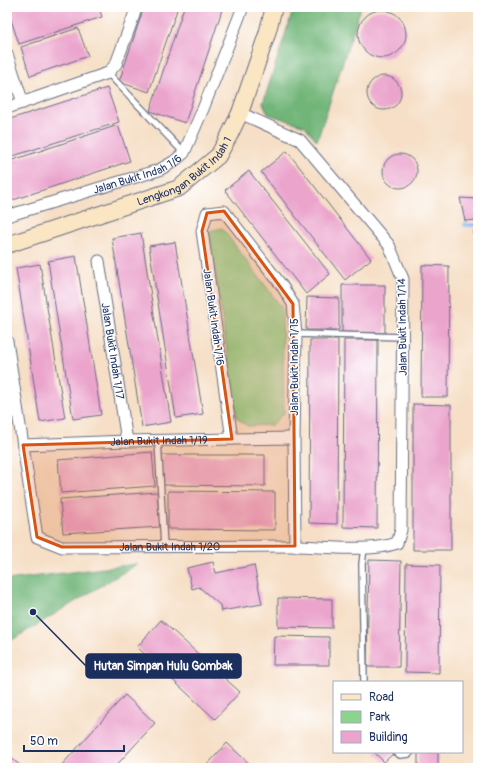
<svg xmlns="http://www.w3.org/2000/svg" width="485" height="775" font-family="Pangolin,sans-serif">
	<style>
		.green { fill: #8cd38d; stroke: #548176 }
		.forest { fill: #71b578; stroke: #46726b }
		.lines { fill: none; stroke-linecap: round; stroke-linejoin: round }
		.stream { stroke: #87b6f2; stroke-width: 4 }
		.building { fill: #eba5cd }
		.lane-casing { stroke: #686d82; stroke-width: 8 }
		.street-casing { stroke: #686d82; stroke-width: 13 }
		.secondary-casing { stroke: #686d82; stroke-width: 18 }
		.lane { stroke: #fff; stroke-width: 5.5 }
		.street { stroke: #fff; stroke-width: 11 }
		.secondary { stroke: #fbe6c4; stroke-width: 16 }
		.marked { fill: #d45514; fill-opacity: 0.2; stroke: #d45514; stroke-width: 3; stroke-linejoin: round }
		.labels { text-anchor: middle; stroke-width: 3; stroke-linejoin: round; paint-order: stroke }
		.street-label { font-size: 11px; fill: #1b2f5e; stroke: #fff }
		.leader { fill: none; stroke: #1b2f5e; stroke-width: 1.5 }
		.callout-dot { fill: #1b2f5e; stroke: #fff; stroke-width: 1.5 }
		.callout { fill: #1b2f5e; stroke: #1b2f5e; stroke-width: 1.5 }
		.callout-label { font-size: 12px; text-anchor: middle; font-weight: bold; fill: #fff }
	</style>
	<rect width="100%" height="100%" fill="#fff"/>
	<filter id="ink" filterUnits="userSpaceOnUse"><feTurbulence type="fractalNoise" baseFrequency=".025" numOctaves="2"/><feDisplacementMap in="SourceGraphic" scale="8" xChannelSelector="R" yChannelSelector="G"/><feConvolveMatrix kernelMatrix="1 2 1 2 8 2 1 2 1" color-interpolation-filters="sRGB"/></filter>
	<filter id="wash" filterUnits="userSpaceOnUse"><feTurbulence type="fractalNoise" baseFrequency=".012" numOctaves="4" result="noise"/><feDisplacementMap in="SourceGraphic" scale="16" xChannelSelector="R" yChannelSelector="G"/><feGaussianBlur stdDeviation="0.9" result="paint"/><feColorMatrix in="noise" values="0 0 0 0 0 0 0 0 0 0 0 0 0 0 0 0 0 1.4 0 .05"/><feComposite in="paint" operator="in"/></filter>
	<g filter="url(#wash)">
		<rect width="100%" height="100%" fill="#f6dfc6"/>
		<path class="green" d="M222 228 282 308 284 413 272 425 247 426 237 418 209 231Z"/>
		<g class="forest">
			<path d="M294 7H361L317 141 305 126 268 114 263 103Z"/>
			<path d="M137 564 7 643V580Z"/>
		</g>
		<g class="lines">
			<path class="stream" d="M465 225H478"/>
		</g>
		<g id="blocks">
			<g class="building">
				<path d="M20 7H99L102 17 19 44 8 11Z"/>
				<path d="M144 7H178L149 92 119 82Z"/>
				<path d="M184 7H223L185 123 150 111Z"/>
				<circle cx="382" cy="34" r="24"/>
				<path d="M78 28 88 56 30 76 21 47Z"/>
				<circle cx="384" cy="93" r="17"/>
				<path d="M107 88 119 122 7 158V120Z"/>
				<path d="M118 125 130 161 7 202V162Z"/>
				<path d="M287 151 371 259 345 280 261 172Z"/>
				<circle cx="400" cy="171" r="17"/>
				<path d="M249 171 330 274 306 294 225 190Z"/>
				<path d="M460 198 478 199V220L465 221Z"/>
				<path d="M141 233 171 422 142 427 112 238Z"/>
				<path d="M175 242 203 414 176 418 149 246Z"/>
				<path d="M76 256 101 415 73 419 48 261Z"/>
				<path d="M40 264 65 418 40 422 16 268Z"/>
				<path d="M422 265 449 266 448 397H421Z"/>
				<path d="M342 285H385V333L342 332Z"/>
				<path d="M307 297 339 298V330H306Z"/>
				<path d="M310 340H338L337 524 309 523Z"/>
				<path d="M344 340H378L377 528 343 527Z"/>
				<path d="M413 404 451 405V550H413Z"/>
				<path d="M152 452 155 486 61 493 58 460Z"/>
				<path d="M162 455H265V486L162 485Z"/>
				<path d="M168 491 275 492V530L168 529Z"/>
				<path d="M157 492 160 527 63 533 60 499Z"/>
				<path d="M369 560 401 561 399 667H367Z"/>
				<path d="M213 562 216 573 254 565 262 604 221 611 220 605 199 587 192 589 187 568Z"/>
				<path d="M406 564 440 565 439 673 405 672Z"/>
				<path d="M278 598 332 599V628L278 627Z"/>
				<path d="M161 620 240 692 215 719 137 647Z"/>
				<path d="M274 636 329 637V665H273Z"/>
				<path d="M125 695 155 723 114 768H59Z"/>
				<path d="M227 743 254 768H208L206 766Z"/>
				<path d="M374 752H391L393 754 384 762Z"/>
				<rect x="418" y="752" width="20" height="16"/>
				<path d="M7 755 20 765 21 768H7Z"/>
			</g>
		</g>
	</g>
	<g filter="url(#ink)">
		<use href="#blocks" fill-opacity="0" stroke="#686d82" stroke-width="1"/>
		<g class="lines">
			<g class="lane-casing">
				<g id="lane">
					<path d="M108 73 184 153"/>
					<path d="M477 233H478"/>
					<path d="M296 334 403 337"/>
					<path d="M158 441 164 547"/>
					<path d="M364 548 362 564 364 682"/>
					<path d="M395 752 400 755 409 754 411 752"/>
				</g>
			</g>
			<g class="street-casing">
				<g id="street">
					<path d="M7 54 23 103"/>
					<path d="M7 108 108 73 116 64 134 15 136 7"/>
					<path id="s1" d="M7 216 159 170 173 162 184 153 203 109 243 7"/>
					<path id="s2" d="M99 261 127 441"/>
					<path id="s3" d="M7 341 37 537 62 547C139 547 217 546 294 546 326 546 368 553 397 543L401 530 403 279 389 245 300 140 240 113"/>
					<path d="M232 439 202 231 207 213 224 211 282 286 293 304 296 334 294 438 295 546"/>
					<path id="s4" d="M23 445 127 441 294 438"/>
				</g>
			</g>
			<g class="secondary-casing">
				<g id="secondary">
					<path id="s5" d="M7 245 179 188 218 156 229 136 240 113 267 34 274 7"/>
				</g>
			</g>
			<use href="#lane" class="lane"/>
			<use href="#street" class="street"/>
			<use href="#secondary" class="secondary"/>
		</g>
	</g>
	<path class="marked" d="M224 211 293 304 295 546 62 547 37 537 23 445 232 439 202 231 207 213Z"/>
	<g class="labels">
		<g class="street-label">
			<text dy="4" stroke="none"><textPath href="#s5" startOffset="195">Lengkongan Bukit Indah 1</textPath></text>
			<text dy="4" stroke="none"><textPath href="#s1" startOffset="137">Jalan Bukit Indah 1/6</textPath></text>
			<text transform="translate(214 317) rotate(82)" y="4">Jalan Bukit Indah 1/16</text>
			<text transform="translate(402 327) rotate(-91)" y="4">Jalan Bukit Indah 1/14</text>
			<text dy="4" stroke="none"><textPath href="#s2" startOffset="91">Jalan Bukit Indah 1/17</textPath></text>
			<text transform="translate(294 367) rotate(-90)" y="4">Jalan Bukit Indah 1/15</text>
			<text dy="4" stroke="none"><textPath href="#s4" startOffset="136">Jalan Bukit Indah 1/19</textPath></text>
			<text dy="4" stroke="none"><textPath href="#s3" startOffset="333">Jalan Bukit Indah 1/20</textPath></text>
		</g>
	</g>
	<path class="leader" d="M33 612L86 666"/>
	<circle class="callout-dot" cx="33" cy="612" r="4"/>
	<rect class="callout" x="86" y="654" width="155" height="24" rx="4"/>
	<g class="callout-label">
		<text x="163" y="670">Hutan Simpan Hulu Gombak</text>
	</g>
	<rect width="485" height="775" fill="none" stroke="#fff" stroke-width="24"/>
	<rect x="333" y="681" width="130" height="72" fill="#ffffff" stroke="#a4acbf"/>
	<rect x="341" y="694" width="20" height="6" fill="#fbe6c4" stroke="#a4acbf"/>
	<text x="369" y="701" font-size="12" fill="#1b2f5e">Road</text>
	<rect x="341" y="711" width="20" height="12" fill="#8cd38d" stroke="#a4acbf"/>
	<text x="369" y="721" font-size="12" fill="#1b2f5e">Park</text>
	<rect x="341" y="731" width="20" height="12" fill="#eba5cd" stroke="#a4acbf"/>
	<text x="369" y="741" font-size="12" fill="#1b2f5e">Building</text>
	<path d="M24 745v6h100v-6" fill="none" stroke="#1b2f5e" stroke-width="2"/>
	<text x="30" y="745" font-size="12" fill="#1b2f5e" stroke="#ffffff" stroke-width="3" paint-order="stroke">50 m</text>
</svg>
